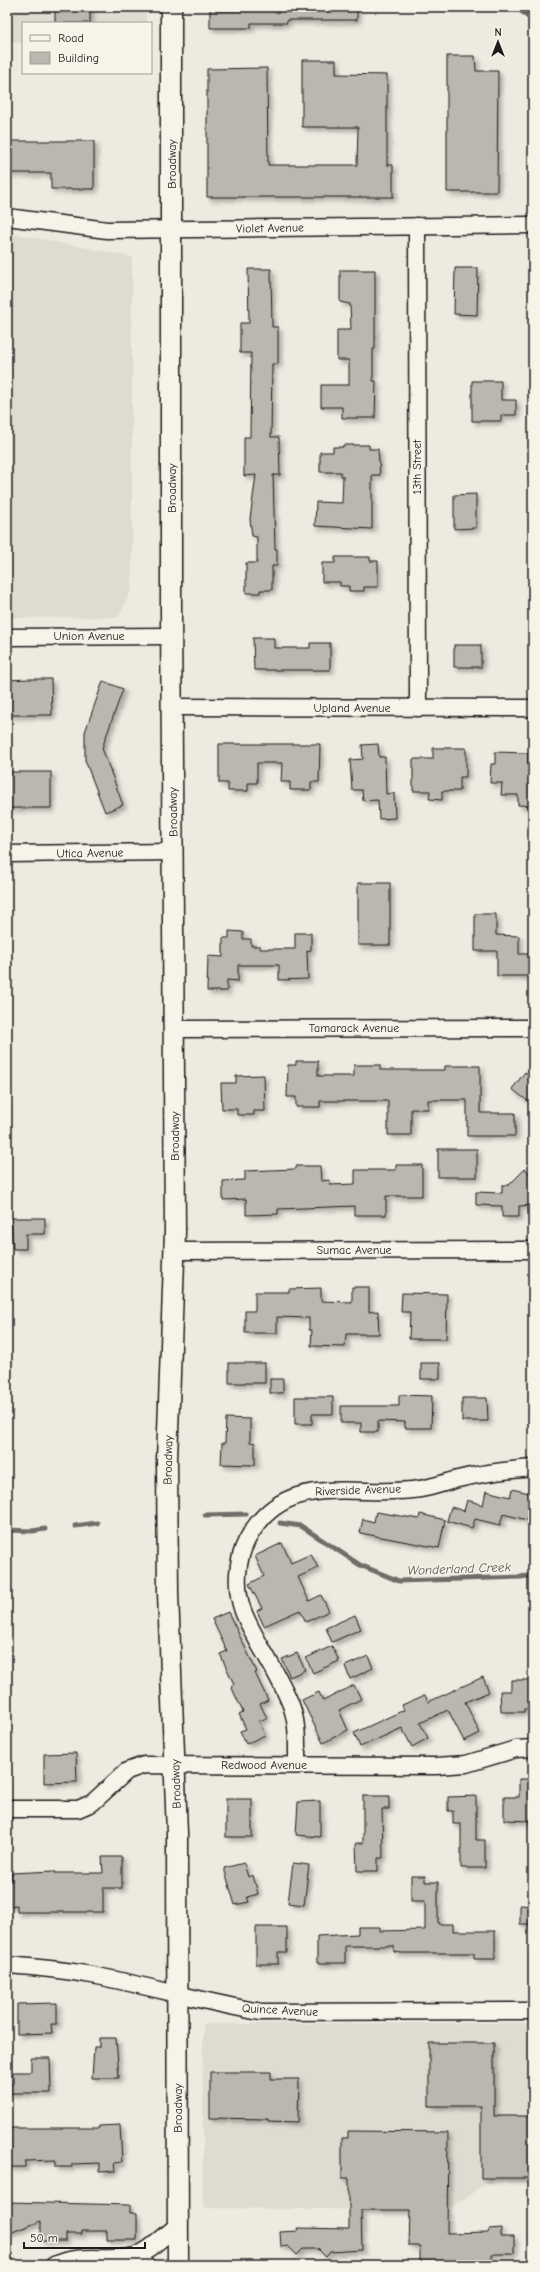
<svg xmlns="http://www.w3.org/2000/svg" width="540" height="2272" font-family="'Comic Neue',sans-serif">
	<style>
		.built { fill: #dedbd1 }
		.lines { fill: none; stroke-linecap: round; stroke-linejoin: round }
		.stream { stroke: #6f6d69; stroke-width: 5 }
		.building { fill: #bab7af; stroke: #1c1c1c; filter: url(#shadow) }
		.minor-casing { stroke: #1c1c1c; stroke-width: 19 }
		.major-casing { stroke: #1c1c1c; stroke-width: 23 }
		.minor { stroke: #f7f3e8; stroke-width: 16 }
		.major { stroke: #f7f3e8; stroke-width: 20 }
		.labels { text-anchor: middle; stroke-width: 3; stroke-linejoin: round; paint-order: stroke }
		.street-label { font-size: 12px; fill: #1c1c1c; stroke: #f7f3e8 }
		.water-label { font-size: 13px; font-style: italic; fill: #535250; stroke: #f7f3e8 }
	</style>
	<defs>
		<filter id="shadow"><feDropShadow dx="3.5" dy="3.5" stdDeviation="2" flood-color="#0004"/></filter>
	</defs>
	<rect width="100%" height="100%" fill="#eeeae0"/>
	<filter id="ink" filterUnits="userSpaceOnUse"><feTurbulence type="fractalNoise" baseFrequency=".025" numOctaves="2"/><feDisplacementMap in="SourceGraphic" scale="8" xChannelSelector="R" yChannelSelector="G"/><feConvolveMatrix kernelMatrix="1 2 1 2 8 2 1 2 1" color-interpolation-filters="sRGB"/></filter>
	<g filter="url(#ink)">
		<g class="built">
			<path d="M7 7H146V23H23V43H7Z"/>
			<path d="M7 235H20L132 257V588L119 617 7 618Z"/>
			<path d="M533 2023V2182L487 2183 447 2210 203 2208V2024Z"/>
		</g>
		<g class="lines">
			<g class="stream">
				<path d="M517 7 533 21"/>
				<path d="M205 1515 246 1514"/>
				<path d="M280 1523 301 1526 360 1565 399 1581 521 1577 533 1575"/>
				<path d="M75 1526 97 1523"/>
				<path d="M7 1530 32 1531 45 1529"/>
			</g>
		</g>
		<g class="building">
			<rect x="55" y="7" width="35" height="16"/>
			<path d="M210 7H357V20H287V23H251V28H210Z"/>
			<path d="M447 56H475L476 71H498L497 192H447Z"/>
			<path d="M302 60H336V74L387 75V165H393V197H207V69L267 68 268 165H357L358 127H302Z"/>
			<path d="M7 141H94V189H51V173H7Z"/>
			<path d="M455 268H478L477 315 454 314Z"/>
			<path d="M248 269H271L272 327H278V364H272L271 437H279L280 475H273L275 549H277V566H272V590H260V593H246V563H257V537L252 536 250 519 256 475 244 476V437H250L251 353H240V323H249Z"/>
			<path d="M340 270H375V349H373V381H376L375 418H342V407H321V385H349V360H337V330H351L350 304 340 302Z"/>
			<path d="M472 381H501V400H516V415H501V421H472Z"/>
			<path d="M343 445H369V449H378L380 475H372V529L315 526 316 502 342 503 343 476H341V472H320V452H333V447H343Z"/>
			<path d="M476 494V528L454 529V495Z"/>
			<path d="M335 557H370V561H378V587H364V591H349V586H340V582H322V563H335Z"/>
			<path d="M253 638H274V648H310V643H330V670H254Z"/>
			<rect x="454" y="645" width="27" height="22"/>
			<path d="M29 679H51L52 715H7V680Z"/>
			<path d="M103 681 123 689 102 748 123 805 105 812 85 760V732Z"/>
			<path d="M219 744H320L319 782H311V790H290V782H281L282 763H257V783H248V791H228V783H219Z"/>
			<path d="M378 744 379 757H385L386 794 394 793 395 818 379 819 378 800 363 801 362 790H352L350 760 363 759 362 745Z"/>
			<path d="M433 748H466V777H460V791H442V800L429 799 430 791H413V759H433Z"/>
			<path d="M495 752 528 753V765H533V806L518 805V795H501L502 783H490L491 764H495Z"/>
			<rect x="7" y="772" width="44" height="36"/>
			<rect x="358" y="883" width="32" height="62"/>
			<path d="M475 914H496V935L519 936V954H533V976H497V951H475Z"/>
			<path d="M229 931 243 932V939H251V946H260V949H295V933H311V950L307 951 308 979 279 980V965H238V981L227 980V991H207L208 956 223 957V938H229Z"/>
			<path d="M296 1061H318V1076H354V1065H380V1070H445V1066H480V1113H515V1136H467V1100H428V1109H411V1135H388V1101H320V1107H296V1097H287L288 1065H296Z"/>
			<path d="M525 1072 533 1078V1105L512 1089Z"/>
			<path d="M264 1075 265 1111H254V1115H237V1109H222L221 1083H236V1076Z"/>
			<rect x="438" y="1149" width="39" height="28"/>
			<path d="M396 1165H422V1196H386V1215H354V1206L278 1209V1214L246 1215V1199L223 1200V1181L245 1180V1171L296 1169V1166H320L321 1181 330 1180V1185L355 1184V1170H396Z"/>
			<path d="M525 1169 533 1177V1205L519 1206V1217H502V1206L476 1205V1192L502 1193V1185H509Z"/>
			<path d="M11 1218H45V1234H26V1249H13Z"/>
			<path d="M352 1287H369V1312L378 1311 379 1334H346L345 1347 311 1346 312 1330H309V1318L277 1317V1333H245V1311H255V1292H289V1289L321 1288V1301L352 1302Z"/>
			<path d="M402 1293 447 1294 446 1339H409L410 1312H401Z"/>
			<rect x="229" y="1363" width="36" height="20"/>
			<rect x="421" y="1363" width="19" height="16"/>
			<rect x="270" y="1379" width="13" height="14"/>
			<path d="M399 1395 432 1396 431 1428H405V1422L378 1421V1432H361V1423H341V1406H399Z"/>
			<path d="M295 1397H333V1414H312V1424H295Z"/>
			<path d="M462 1398H487L488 1421H462Z"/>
			<path d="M226 1418 250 1419V1442L255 1443V1465L221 1464 222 1443H225Z"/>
			<path d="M512 1489 533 1494 527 1520 503 1514 500 1525 475 1519 472 1528 447 1521 451 1507 464 1511 467 1500 483 1505 486 1491 510 1497Z"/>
			<path d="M376 1512 419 1519 420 1514 445 1520 439 1548 360 1533 363 1519 374 1522Z"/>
			<path d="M282 1543 291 1563 311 1554 318 1568 298 1577 309 1601 321 1595 329 1611 306 1622 300 1610 264 1626 257 1611 262 1608 249 1584 264 1576 255 1556Z"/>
			<path d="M228 1612 257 1672 255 1673 268 1700 260 1704 267 1718 259 1721 265 1735 246 1744 240 1731 246 1729 239 1714 243 1712 231 1686 234 1684 220 1654 227 1651 212 1619Z"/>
			<path d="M355 1615 361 1629 332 1642 326 1628Z"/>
			<path d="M332 1646 339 1661 313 1673 306 1658Z"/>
			<path d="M297 1653 305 1670 290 1677 282 1659Z"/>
			<path d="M368 1656 373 1668 350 1679 345 1666Z"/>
			<path d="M483 1677 489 1692 465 1702 480 1733 464 1741 448 1710 420 1723 428 1738 412 1747 402 1728 360 1747 354 1733 404 1710 402 1705 425 1695 428 1702Z"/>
			<path d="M511 1680H533V1709H524V1712H501L500 1691H511Z"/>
			<path d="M354 1685 361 1699 339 1710 348 1730 323 1743 302 1700 319 1692 323 1701Z"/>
			<path d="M76 1753 77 1782 44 1783V1754Z"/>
			<path d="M519 1779H533V1821L504 1820V1797H519Z"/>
			<path d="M363 1796H389V1809H382L383 1858H378V1871H357L356 1843H363Z"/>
			<path d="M476 1796V1840H485V1868H461V1824H453V1811H448V1797Z"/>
			<rect x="226" y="1799" width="26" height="38"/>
			<path d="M320 1801V1837L296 1835 298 1802Z"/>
			<path d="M102 1857H122V1888H103V1912H17V1905L7 1906V1881H12L11 1873 55 1871V1873H103Z"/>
			<path d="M244 1863 248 1877 253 1875 258 1894 247 1897 249 1902 235 1905 224 1868Z"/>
			<path d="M293 1863 309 1865 304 1905 288 1903Z"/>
			<path d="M411 1876H425V1882H438V1924H453V1931H495V1959H474V1953H401L394 1952V1946H345V1963H317V1936L358 1934V1927H380V1931L425 1930V1901H411Z"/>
			<path d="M520 1905 533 1906V1924H520Z"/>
			<path d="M256 1927H287V1952H278V1964H256Z"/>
			<path d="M57 2003V2024H51L52 2033 17 2034V2004Z"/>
			<path d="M99 2038H116L119 2078H92L94 2047H99Z"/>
			<path d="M429 2043H494V2116H533V2178H481V2106H429Z"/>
			<path d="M31 2058H50L51 2093H7V2089L13 2083V2072H31Z"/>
			<path d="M210 2072H271V2079H299L298 2122 268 2121V2119L210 2118Z"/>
			<path d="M120 2125 122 2162 114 2163 115 2171 100 2172V2163L72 2164V2167H55V2160L25 2161V2167H9L7 2128H99V2126Z"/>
			<path d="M348 2131 448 2132 447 2233 488 2232 489 2229 501 2228V2236H514V2254H491V2265H420V2246H409L410 2210H361L362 2250 330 2252 326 2257 318 2249H303L297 2255 288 2246 281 2247 280 2232 298 2231 297 2228 349 2229V2178H342V2138H348Z"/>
			<path d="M7 2202 130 2205V2213H137V2240H107V2231H82V2234H66V2241H41V2221L7 2234Z"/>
		</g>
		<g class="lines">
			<g class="minor-casing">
				<g id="minor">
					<path d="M7 217 107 230 533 225"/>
					<path d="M417 226 418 708"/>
					<path d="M7 637 171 636"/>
					<path d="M171 707 533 708"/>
					<path d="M7 854 173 852"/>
					<path d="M175 1029 533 1028"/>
					<path d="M174 1251 533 1250"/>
					<path d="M297 1765C297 1746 298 1726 292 1708 280 1674 256 1644 243 1611 235 1589 236 1561 247 1540 285 1468 356 1499 420 1489 433 1487 446 1482 458 1479 483 1473 508 1470 533 1468"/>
					<path d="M7 1809H78L92 1803 127 1771 144 1765 436 1766 466 1764 516 1749 533 1748"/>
					<path d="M7 1965C35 1967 63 1970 92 1975 149 1986 204 2002 261 2012L533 2011"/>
					<path d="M131 2257 146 2265"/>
					<path d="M54 2265C79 2253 104 2261 130 2257 147 2254 165 2235 178 2225"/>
				</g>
			</g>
			<g class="major-casing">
				<path id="major" d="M171 7V611L175 1232 167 1460 168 1593 177 1833 178 2265"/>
			</g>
			<use href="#minor" class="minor"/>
			<use href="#major" class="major"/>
		</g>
	</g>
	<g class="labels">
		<g class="street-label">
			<text transform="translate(172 164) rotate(-90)" y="4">Broadway</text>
			<text transform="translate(270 228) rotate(-1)" y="4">Violet Avenue</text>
			<text transform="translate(417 467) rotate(-90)" y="4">13th Street</text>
			<text transform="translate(172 488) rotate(-90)" y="4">Broadway</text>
			<text x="89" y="640">Union Avenue</text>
			<text x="352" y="712">Upland Avenue</text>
			<text transform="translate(173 812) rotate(-91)" y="4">Broadway</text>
			<text transform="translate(90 853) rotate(-1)" y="4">Utica Avenue</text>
			<text x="354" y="1032">Tamarack Avenue</text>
			<text transform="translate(175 1136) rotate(-90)" y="4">Broadway</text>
			<text x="354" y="1254">Sumac Avenue</text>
			<text transform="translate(168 1460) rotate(-89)" y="4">Broadway</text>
			<text transform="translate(358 1490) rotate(-2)" y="4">Riverside Avenue</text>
			<text x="264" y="1769">Redwood Avenue</text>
			<text transform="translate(176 1784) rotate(-92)" y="4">Broadway</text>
			<text transform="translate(280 2010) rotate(3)" y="4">Quince Avenue</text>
			<text transform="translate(178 2108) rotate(-90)" y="4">Broadway</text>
		</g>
		<g class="water-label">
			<text transform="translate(459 1568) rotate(-2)" y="5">Wonderland Creek</text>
		</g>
	</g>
	<rect width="540" height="2272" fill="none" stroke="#f7f3e8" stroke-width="24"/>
	<rect x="12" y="12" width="516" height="2248" fill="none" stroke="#1c1c1c" stroke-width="1.5" filter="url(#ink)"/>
	<rect x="22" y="22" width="130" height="52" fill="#f7f3e8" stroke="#9f9d96"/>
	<rect x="30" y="35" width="20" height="6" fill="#f7f3e8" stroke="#9f9d96"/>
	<text x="58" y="42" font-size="12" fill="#1c1c1c">Road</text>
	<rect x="30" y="52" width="20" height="12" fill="#bab7af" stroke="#9f9d96"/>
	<text x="58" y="62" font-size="12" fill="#1c1c1c">Building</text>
	<g transform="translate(498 42)" stroke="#f7f3e8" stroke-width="3" paint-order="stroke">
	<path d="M0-3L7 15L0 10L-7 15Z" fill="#1c1c1c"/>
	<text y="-6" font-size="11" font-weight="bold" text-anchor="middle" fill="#1c1c1c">N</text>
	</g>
	<path d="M24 2242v6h121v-6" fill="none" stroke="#1c1c1c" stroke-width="2"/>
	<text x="30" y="2242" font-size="12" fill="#1c1c1c" stroke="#f7f3e8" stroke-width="3" paint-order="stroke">50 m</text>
</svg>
